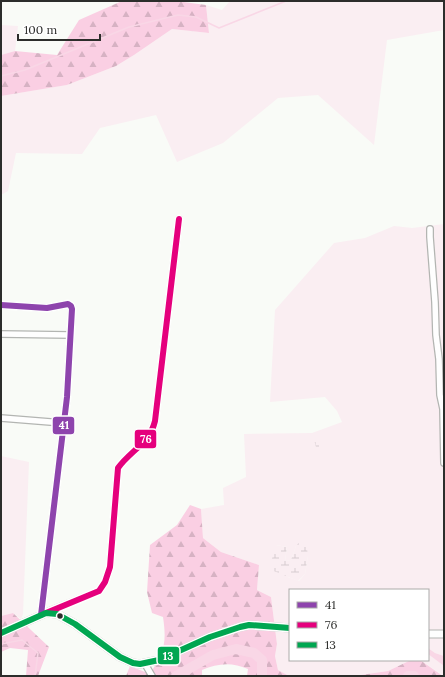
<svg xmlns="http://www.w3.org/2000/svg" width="445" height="677" font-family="Lora,serif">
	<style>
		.green { fill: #faeef2; fill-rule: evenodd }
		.forest { fill: url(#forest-firs) }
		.wetland { fill: url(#wetland-marsh) }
		.water { fill: #f9d7e6 }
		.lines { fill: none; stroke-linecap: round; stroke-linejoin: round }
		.stream { stroke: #f9d7e6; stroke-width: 1.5 }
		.river { stroke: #f9d7e6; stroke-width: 10 }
		.minor-casing { stroke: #b3b5b2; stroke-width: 8 }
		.tertiary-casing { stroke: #b3b5b2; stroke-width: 9 }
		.minor { stroke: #fefefe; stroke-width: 5.5 }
		.tertiary { stroke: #fefefe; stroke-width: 7 }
		.bus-1-casing { stroke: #fff; stroke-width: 9 }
		.bus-2-casing { stroke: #fff; stroke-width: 9 }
		.bus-3-casing { stroke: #fff; stroke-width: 9 }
		.bus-1 { stroke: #8e44ad; stroke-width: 6 }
		.bus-2 { stroke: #e5007d; stroke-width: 6 }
		.bus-3 { stroke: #00a651; stroke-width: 6 }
		.bus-dot { fill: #2c2d2b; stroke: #fff; stroke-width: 1.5 }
		.line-badge { stroke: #fff; stroke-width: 1.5 }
		.badge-label { font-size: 11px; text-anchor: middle; font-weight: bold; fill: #fff }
	</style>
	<defs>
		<pattern id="forest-firs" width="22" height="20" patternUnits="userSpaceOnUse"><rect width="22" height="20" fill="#facfe3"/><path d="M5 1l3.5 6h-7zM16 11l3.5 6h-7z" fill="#d6b2c3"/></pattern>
		<pattern id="wetland-marsh" width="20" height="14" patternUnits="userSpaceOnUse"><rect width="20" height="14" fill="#faeef2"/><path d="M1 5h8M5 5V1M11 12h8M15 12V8" fill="none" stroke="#d6ccd0"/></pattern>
	</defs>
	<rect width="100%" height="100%" fill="#f9fbf7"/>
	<g class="green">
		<path d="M230 1H444V30L387 40 374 145 318 95 278 98 223 143 177 162 156 115 100 128 82 154 16 153 8 191 1 195V96L67 85 116 66 134 55 172 29 209 33 206 5 222 10Z"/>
		<path d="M1 25 18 26 15 51 1 55Z"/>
		<path d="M444 224V656L435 653 428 648V590H290V660H411L388 671 354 676H289L278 670 275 656 277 644 271 597 257 590 259 565 221 552 203 538 201 509 224 505 223 488 246 477 244 434 312 433 342 422 337 411 325 397 270 402 275 310 334 243 365 238 394 226 412 228ZM276 545 287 547 285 561 291 560 296 546 308 556 305 574 299 581 288 577Z"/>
		<path d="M1 456 29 462 23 614 21 619 13 613 1 616Z"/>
		<path d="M428 654 444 666V676L420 660H428Z"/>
	</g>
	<g class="forest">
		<path d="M122 1H176L206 5 209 33 172 29 134 55 116 66 67 85 1 96V55L15 51 57 55 79 20Z"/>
		<path d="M190 505 201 509 203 538 221 552 259 565 257 590 271 597 277 644 275 656 278 670 289 676H247L248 669C232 662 218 663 202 670V676H126L130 666 150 674C164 651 167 644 163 617L152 613 147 592 150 545 177 525Z"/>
		<path d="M13 613 49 647 38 676H26L28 650 10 648 1 652V616Z"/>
		<path d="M411 660H420L443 676H354L388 671Z"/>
	</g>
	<g class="wetland">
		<path d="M314 440H322L328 444 327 447 321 450 316 447Z"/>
		<path d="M301 540 306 541 308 556 305 574 298 581 269 569 276 545 287 547 285 561 291 560 296 546Z"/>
	</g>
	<path class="water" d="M428 648 435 653 444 656V666L428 654Z"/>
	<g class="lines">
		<g class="stream">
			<path d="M1 76 25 70 129 27 178 15 196 17 219 28 286 1"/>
			<path d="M1 644 22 640 38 653 35 676"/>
		</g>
		<g class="river">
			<path d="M176 676 213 655 236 649 254 653 262 660V676"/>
			<path d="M408 676H414"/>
		</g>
		<g class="minor-casing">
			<g id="minor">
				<path d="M430 229V237L435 302 436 335 439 359 440 395 443 409 444 463"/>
				<path d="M1 305 47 308 68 304 71 306 72 309 67 397 41 615"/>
				<path d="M1 334 70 335"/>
				<path d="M1 418 63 423"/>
				<path d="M47 612 99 591 105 582 110 567 118 468C130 451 150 443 155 421L179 219"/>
				<path d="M145 664 152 676"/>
			</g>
		</g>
		<g class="tertiary-casing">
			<g id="tertiary">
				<path d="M1 633 46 613 57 614 75 624 120 657 133 663 140 664 159 660 210 637 240 627 249 625 290 628"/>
				<path d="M428 634H444"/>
			</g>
		</g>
		<use href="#minor" class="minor"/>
		<use href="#tertiary" class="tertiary"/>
		<g class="bus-1-casing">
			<path id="bus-1" d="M1 305 47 308 68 304 71 306 72 309 67 397 41 615"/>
		</g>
		<g class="bus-2-casing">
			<path id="bus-2" d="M46 613 99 591 105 582 110 567 118 468C130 451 150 443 155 421L179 219"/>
		</g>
		<g class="bus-3-casing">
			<path id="bus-3" d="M1 633 46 613 57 614 75 624 120 657 133 663 140 664 159 660 210 637 240 627 249 625 290 628"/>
		</g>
		<use href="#bus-1" class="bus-1"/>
		<use href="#bus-2" class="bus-2"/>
		<use href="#bus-3" class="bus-3"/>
	</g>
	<circle class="bus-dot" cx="60" cy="616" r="3.5"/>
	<g class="line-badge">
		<rect x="52" y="416" width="23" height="19" rx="4" fill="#8e44ad"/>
		<rect x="134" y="429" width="23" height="20" rx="4" fill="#e5007d"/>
		<rect x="157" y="646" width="23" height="19" rx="4" fill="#00a651"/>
	</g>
	<g class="badge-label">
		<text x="64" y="429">41</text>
		<text x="146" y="443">76</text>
		<text x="168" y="660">13</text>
	</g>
	<rect width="445" height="677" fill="none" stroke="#2c2d2b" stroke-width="4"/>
	<rect x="289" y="589" width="140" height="72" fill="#ffffff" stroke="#ababaa"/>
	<rect x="297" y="602" width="20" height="6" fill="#8e44ad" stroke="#ababaa"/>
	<text x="325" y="609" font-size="12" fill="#2c2d2b">41</text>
	<rect x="297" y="622" width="20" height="6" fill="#e5007d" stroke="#ababaa"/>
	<text x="325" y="629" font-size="12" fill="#2c2d2b">76</text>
	<rect x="297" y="642" width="20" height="6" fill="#00a651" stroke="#ababaa"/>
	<text x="325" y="649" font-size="12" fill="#2c2d2b">13</text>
	<path d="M18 34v6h82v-6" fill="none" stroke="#2c2d2b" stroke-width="2"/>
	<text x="24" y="34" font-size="12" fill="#2c2d2b" stroke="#ffffff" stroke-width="3" paint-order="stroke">100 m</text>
</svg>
